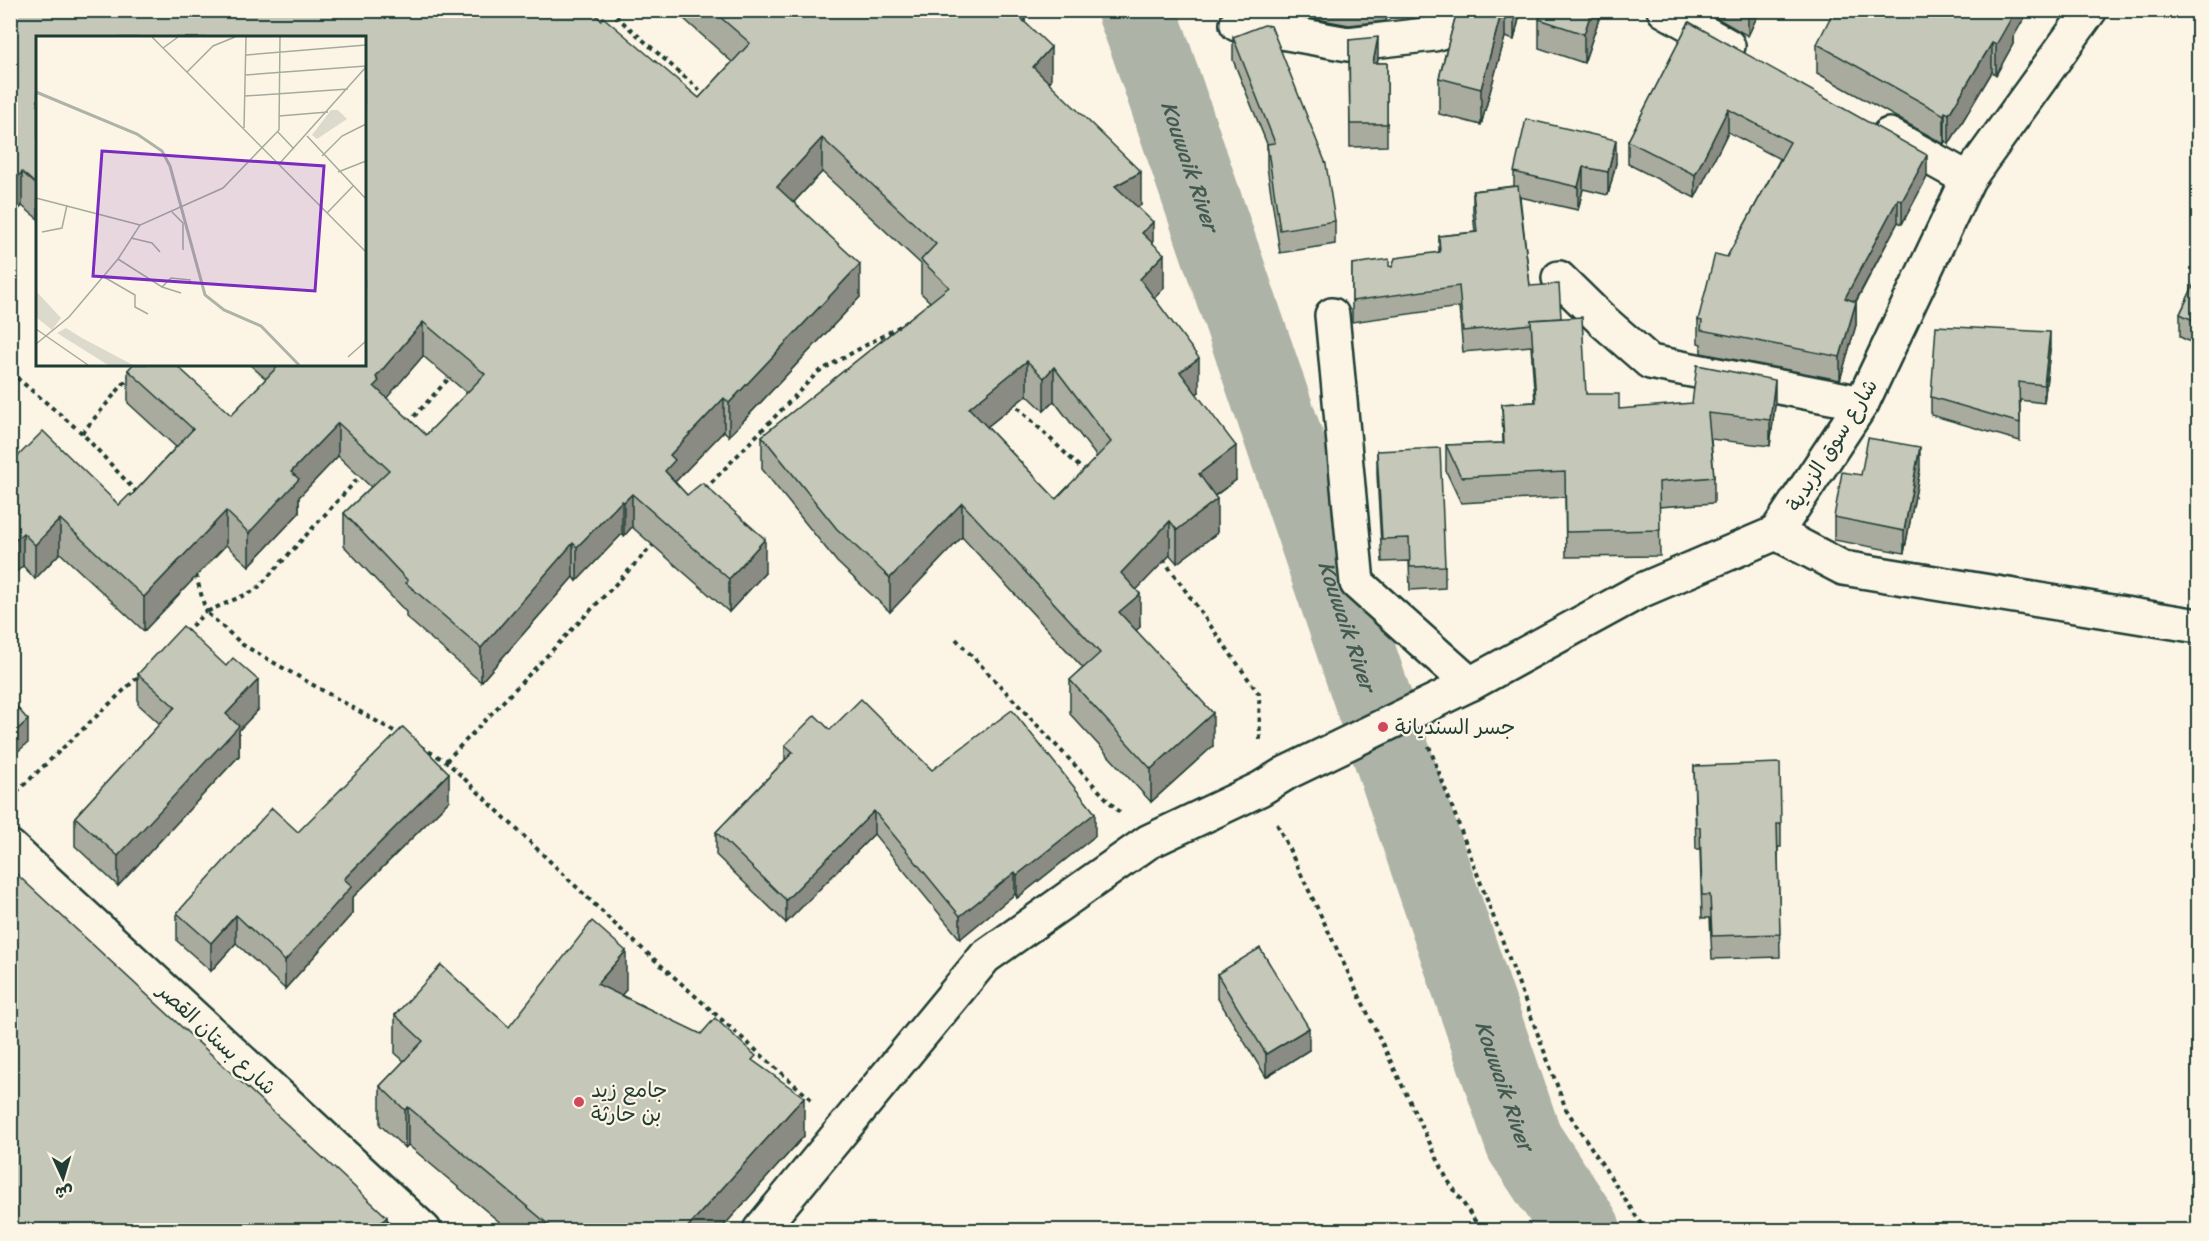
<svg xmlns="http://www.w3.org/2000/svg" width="2209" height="1241" font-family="Sriracha,'Playpen Sans Arabic',sans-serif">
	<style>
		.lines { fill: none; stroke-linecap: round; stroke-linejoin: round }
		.river { stroke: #aeb3a7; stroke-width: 78 }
		.minor-casing { stroke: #1f3d34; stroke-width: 38 }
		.major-casing { stroke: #1f3d34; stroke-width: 38 }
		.path { stroke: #1f3d34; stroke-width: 4; stroke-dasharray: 4.5 4.5; stroke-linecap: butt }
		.minor { stroke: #fcf5e5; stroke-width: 33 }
		.major { stroke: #fcf5e5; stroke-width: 33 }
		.wall { fill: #a9ab9f; stroke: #1f3d34; stroke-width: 1.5; fill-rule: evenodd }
		.shaded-wall { fill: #8a8b82; stroke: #1f3d34; stroke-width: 1.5 }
		.building { fill: #c5c7b9; stroke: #1f3d34; stroke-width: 1.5; fill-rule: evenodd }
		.poi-dot { fill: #d1495b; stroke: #fcf5e5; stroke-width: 2 }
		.labels { text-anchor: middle; stroke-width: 4.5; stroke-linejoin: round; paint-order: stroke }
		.street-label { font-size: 21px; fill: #1f3d34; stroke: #fcf5e5 }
		.poi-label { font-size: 21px; fill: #1f3d34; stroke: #fcf5e5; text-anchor: start }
		.water-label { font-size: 22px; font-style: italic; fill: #435a51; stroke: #fcf5e5 }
		.inset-river { fill: none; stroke: #aeb3a7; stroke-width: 3 }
		.inset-road { fill: none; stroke: #a4ab9e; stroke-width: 1.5 }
		.view { fill: #7b2cbf; fill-opacity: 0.15; stroke: #7b2cbf; stroke-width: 3 }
		.inset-edge { fill: none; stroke: #1f3d34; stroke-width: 3 }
	</style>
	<rect width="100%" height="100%" fill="#fcf5e5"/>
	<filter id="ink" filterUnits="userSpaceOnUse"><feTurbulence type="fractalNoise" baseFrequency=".0167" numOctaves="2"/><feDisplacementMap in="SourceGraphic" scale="12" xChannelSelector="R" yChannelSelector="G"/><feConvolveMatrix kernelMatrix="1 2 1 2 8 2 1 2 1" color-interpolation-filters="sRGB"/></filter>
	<g filter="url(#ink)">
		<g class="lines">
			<path class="river" id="s1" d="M1136 10 1149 44 1524 1142 1582 1230"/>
			<g class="minor-casing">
				<g id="minor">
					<path d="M1664 10 1728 46"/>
					<path d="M1237 24 1348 44 1434 34 1461 25 1469 10"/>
					<path d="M1889 135 1968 179"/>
					<path d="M1559 278 1603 321 1650 362 1862 403"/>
					<path d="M1332 315 1357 583 1470 684"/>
					<path d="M1776 533 1843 568 2198 626"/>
					<path d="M760 1230 985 957 1148 842 1260 789 1286 773 1470 684 1640 591 1776 533 1862 403 1968 179 2090 10"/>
				</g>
			</g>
			<g class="major-casing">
				<path id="major" d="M10 847 424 1230"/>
			</g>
			<g class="path">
				<path d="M609 10 705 95"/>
				<path d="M10 372 82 433 139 495"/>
				<path d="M1011 401 1086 473"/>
				<path d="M408 423 452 375"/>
				<path d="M82 433 130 376"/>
				<path d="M363 473 256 590 206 612 243 645 399 734"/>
				<path d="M705 489 818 372 902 325"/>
				<path d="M1163 559 1259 694 1260 742"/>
				<path d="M185 632 206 612 195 572"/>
				<path d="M956 639 1120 813"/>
				<path d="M1429 746 1566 1109 1645 1230"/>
				<path d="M421 747 446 761 618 927 814 1102"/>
				<path d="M446 761 655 543"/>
				<path d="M10 798 140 675"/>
				<path d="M1277 824 1447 1179 1481 1230"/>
			</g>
			<use href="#minor" class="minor"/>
			<use href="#major" class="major"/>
		</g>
		<g class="wall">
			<path d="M10 10 601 20 699 98 732 62 683 18V10H1025V23L1051 80 1049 83 1141 205 1138 207 1153 243 1164 288 1154 298 1199 392 1196 393 1236 480 1215 496 1217 533 1177 563 1170 555 1136 590 1140 627 1136 630 1213 746 1151 802 1070 714V680L1083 668 962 537 890 612 837 562 762 469V436L930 302 921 293V264L822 172 794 202 860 297 729 436 724 431 675 482 687 495 765 573 729 612 632 527 624 536 622 534 577 581 573 577 481 682 406 617V612L344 546V513L371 487 338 456 299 497V513L249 566 226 545 144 631 60 553 35 579 23 566 10 464 119 505 131 496 176 447 128 403V370L231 415 266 379 249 364H364V38H38V219L22 206 10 218ZM423 356 467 393 426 435 386 398ZM1027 395 1044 411 1054 401 1097 457 1056 499 987 427Z"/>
			<path d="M1209 10H1225L1222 13Z"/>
			<path d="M1268 10H1388L1386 21 1349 25Z"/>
			<path d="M1422 10H1445L1436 13Z"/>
			<path d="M1521 10 1514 40 1505 37 1481 125 1439 114V78L1457 11Z"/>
			<path d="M1543 10H1602L1584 63 1539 48V19Z"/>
			<path d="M1703 10H1760L1748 36Z"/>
			<path d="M1689 22 1927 177 1902 224 1898 222 1856 302V325L1840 380 1701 353V344L1698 343V320L1727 257 1780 159 1728 132 1695 198 1628 164V141Z"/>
			<path d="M1233 37 1335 221V244L1280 253 1267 167V144L1233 60Z"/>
			<path d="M2013 38V44L1996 75 1992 72 1949 144 1945 141 1944 144 1817 73V44Z"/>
			<path d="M1349 40 1378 59 1377 63H1387V146L1350 147Z"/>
			<path d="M1616 163 1608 195 1583 189 1578 210 1520 197 1530 286 1561 318 1586 394 1619 409 1775 405 1770 446 1711 439 1714 477V503L1659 507 1660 556 1566 557 1565 497 1461 503 1446 471V445L1503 443 1502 404 1535 402 1531 346 1463 352 1459 307 1352 322V264L1392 267 1439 252V236L1475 232 1473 212V191L1514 186V172Z"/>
			<path d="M2199 274V346L2180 337V314Z"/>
			<path d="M2050 350 2044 403 2020 400V441L1931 415V397Z"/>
			<path d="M1377 451 1445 566V588L1410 590 1409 561 1382 562 1377 474Z"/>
			<path d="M1920 470 1904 553 1834 540V517Z"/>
			<path d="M138 674 258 710 239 730V756L118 886 75 846V817L160 724 138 704Z"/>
			<path d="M830 730 932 770 1095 836 1017 898 1015 894 960 939 874 834 786 923 716 855V832L785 760V745Z"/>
			<path d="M1694 766 1781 824V847H1778L1780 957 1712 959 1710 918H1702L1700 849H1696Z"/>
			<path d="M449 801 352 898V914L285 989 236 943 211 971 177 941V913L298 832Z"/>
			<path d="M1217 974 1309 1050 1266 1077 1217 997Z"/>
			<path d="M626 990 621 995 756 1063 804 1136 720 1230H509L408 1145 405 1148 380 1125V1086L404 1061 395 1053V1015L509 1027Z"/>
		</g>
		<g class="shaded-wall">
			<path d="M1012 10H1025V30Z"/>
			<path d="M1436 10H1445L1436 13Z"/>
			<path d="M1502 10H1505V37L1481 125V89Z"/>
			<path d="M1514 10H1521L1514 40Z"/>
			<path d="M1592 10H1602L1584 63V34Z"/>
			<path d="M1748 10H1760L1748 36Z"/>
			<path d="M2012 10H2029L2013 38V44L1996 75V45Z"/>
			<path d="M1378 37V59L1373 86V63Z"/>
			<path d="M1992 43V72L1949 144V114Z"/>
			<path d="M1051 47V80L1033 100V67Z"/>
			<path d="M1728 109V132L1695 198V175Z"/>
			<path d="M1945 112V141L1944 144V115Z"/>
			<path d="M822 138V172L777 220V187Z"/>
			<path d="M1616 140V163L1608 195V172Z"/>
			<path d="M1927 155V177L1902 224V201Z"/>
			<path d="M1583 167V189L1578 210V187Z"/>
			<path d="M22 172V206L10 218V185Z"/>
			<path d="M1141 172V205L1115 219V186Z"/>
			<path d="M1898 199V222L1845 321V298Z"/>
			<path d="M1153 222V255L1142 233Z"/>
			<path d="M1164 254V288L1140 313V279Z"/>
			<path d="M860 264V297L729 436V403Z"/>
			<path d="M1856 302V325L1840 380V357Z"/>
			<path d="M423 322V356L379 407 374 386 376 377Z"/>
			<path d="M2050 332V350L2044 403V385Z"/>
			<path d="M1199 358V392L1180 405V372Z"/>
			<path d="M1027 361V395L969 441V408Z"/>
			<path d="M1054 367V401L1044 411V378Z"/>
			<path d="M1775 380V405L1770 446V420Z"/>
			<path d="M724 398V431L675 482 665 471 670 455Z"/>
			<path d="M338 423V456L299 497V513L249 566V533L291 472Z"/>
			<path d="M1236 446V480L1199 507V474Z"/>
			<path d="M1920 447V470L1904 553V531Z"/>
			<path d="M632 494V527L624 536V502Z"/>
			<path d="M1217 499V533L1177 563V530Z"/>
			<path d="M622 501V534L577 581V547Z"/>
			<path d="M962 503V537L890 612V578Z"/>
			<path d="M226 511V545L144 631V597Z"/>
			<path d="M60 519V553L35 579V545Z"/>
			<path d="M1170 521V555L1121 606V573Z"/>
			<path d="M23 533V566L10 578V545Z"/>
			<path d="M765 539V573L729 612V579Z"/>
			<path d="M573 543V577L481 682V648Z"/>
			<path d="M1140 594V627L1119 645V612Z"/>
			<path d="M258 680V710L239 730V756L118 886V856L226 714Z"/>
			<path d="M1213 713V746L1151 802V769Z"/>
			<path d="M28 720V743L10 758V736Z"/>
			<path d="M449 773V801L352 898V914L285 989V961L344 879Z"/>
			<path d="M874 811V834L786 923V900Z"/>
			<path d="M1095 813V836L1017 898V875Z"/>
			<path d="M1015 872V894L960 939V916Z"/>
			<path d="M236 915V943L211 971V943Z"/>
			<path d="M626 951V990L597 1022V984Z"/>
			<path d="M1309 1028V1050L1266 1077V1054Z"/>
			<path d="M804 1097V1136L720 1230H685Z"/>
			<path d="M408 1107V1145L405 1148V1110Z"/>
			<path d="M387 1217V1230H374Z"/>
		</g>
		<g class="building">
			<path d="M10 10H591L601 20 603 17 699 98 750 43 712 10H1012L1051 47 1033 67 1141 172 1115 186 1153 222 1142 233 1164 254 1140 279 1199 358 1180 372 1236 446 1199 474 1217 499 1177 530 1170 521 1121 573 1140 594 1119 612 1213 713 1151 769 1070 680 1100 653 962 503 890 578 837 529 762 436 949 287 921 260 936 244 822 138 777 187 860 264 729 403 724 398 670 455 675 460 665 471 687 495 702 483 765 539 729 579 632 494 624 502 622 501 577 547 573 543 481 648 406 583 408 581 344 513 389 470 338 423 291 472 299 479 249 533 226 511 144 597 60 519 35 545 23 533 10 545V464L43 431 119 505 130 494 131 496 193 429 128 370 133 364H175L231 415 280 364H364V38H38V186L22 172 10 185ZM423 322 485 374 426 435 374 386 379 381 376 377ZM1027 361 1044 378 1054 367 1111 442 1056 499 969 408Z"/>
			<path d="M1502 10 1481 89 1439 78 1457 11Z"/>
			<path d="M1543 10H1592L1584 34 1539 19Z"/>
			<path d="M1834 10H2012L2010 13 2013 15 1996 45 1992 43 1949 114 1945 112 1944 115 1817 44Z"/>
			<path d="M1689 22 1927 155 1902 201 1898 199 1845 298 1856 302 1840 357 1701 330 1702 321 1698 320 1715 254 1727 257 1790 142 1728 109 1695 175 1628 141Z"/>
			<path d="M1264 25 1271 26 1326 164 1335 221 1280 230 1267 144 1275 143 1233 37Z"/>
			<path d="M1378 37 1373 63H1387V124H1350L1349 40Z"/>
			<path d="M1526 119 1616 140 1608 172 1583 167 1578 187 1514 172Z"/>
			<path d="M1518 186 1530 286 1559 284 1561 318 1531 320 1532 324 1463 331 1459 286 1352 301V264L1389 259V266L1392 267 1395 258 1440 252 1439 236 1477 232 1473 191Z"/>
			<path d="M2199 274V323L2180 314Z"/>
			<path d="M1582 317 1586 394H1619V409L1692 403 1697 365 1775 380 1770 420 1708 413 1714 477 1659 482 1660 530 1566 532 1565 472 1461 477 1446 445 1504 443 1502 404 1536 402 1531 320Z"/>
			<path d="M1936 326 2050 332 2044 385 2019 382 2020 423 1931 397Z"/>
			<path d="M1868 438 1920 447 1904 531 1834 517 1842 472 1861 475Z"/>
			<path d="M1440 448 1445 566 1410 567 1409 538 1382 539 1377 451Z"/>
			<path d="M183 626 226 666 233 658 258 680 226 714 239 726 118 856 75 817 175 707 138 674Z"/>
			<path d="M10 699 28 720 10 736Z"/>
			<path d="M861 699 932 770 1012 710 1095 813 1017 875 1015 872 960 916 874 811 786 900 716 832 793 752 785 745 815 715 830 730Z"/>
			<path d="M403 727 449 773 344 879 352 886 285 961 236 915 211 943 177 913 272 808 298 832Z"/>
			<path d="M1780 763 1781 824H1777L1780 934 1712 936 1710 895H1702L1700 827H1696L1694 766Z"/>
			<path d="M10 868 387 1217 374 1230H10Z"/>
			<path d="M592 921 626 951 597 984 701 1034 715 1018 756 1056 752 1060 804 1097 685 1230H555L408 1107 405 1110 380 1086 423 1041 395 1015 441 965 509 1027Z"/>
			<path d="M1260 948 1309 1028 1266 1054 1217 974Z"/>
		</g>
	</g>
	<g class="poi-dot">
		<circle cx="1383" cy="727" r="6"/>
		<circle cx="579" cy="1102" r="6"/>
	</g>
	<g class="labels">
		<g class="street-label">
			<text transform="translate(1832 445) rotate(-58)" y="7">شارع سوق الزبدية</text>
			<text transform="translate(217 1039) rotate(43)" y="7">شارع بستان القصر</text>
		</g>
		<g class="poi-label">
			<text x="1395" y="734">جسر السنديانة</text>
			<text x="591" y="1097">جامع زيد<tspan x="591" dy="24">بن حارثة</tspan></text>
		</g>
		<g class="water-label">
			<text dy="8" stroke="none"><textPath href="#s1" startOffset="165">Kouwaik River</textPath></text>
			<text dy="8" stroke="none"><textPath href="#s1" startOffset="651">Kouwaik River</textPath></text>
			<text dy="8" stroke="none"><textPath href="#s1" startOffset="1137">Kouwaik River</textPath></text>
		</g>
	</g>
	<g transform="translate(36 36)">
		<rect width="330" height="330" fill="#fcf5e5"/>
		<path d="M295 74H302L311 83 281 103 276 99ZM0 255 25 282 16 294 0 281ZM30 292 46 302 97 329H72L21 297Z" fill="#dcdacc"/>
		<path class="inset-river" d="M0 56 101 98 126 115 134 130 169 259 188 274 225 290 263 329"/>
		<path class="inset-road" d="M116 1 330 216M127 12 142 1M210 19 330 9M151 36 177 10 199 1M209 39 330 30M209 60 312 53M243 80 292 76M208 92 210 1M241 95 258 113M271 100 330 163M286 120 306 100 330 88M244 127 330 31M302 136 330 125M0 162 104 189M136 176 147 187V214M291 177 317 150M6 196 26 192 31 169M95 202 116 207 124 216M82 223 126 251 135 242 155 244M68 241 99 259V271L112 278M126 251 145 257M0 293 52 329M0 308 33 281 82 223 104 189 187 152 243 94 244 1M312 321 330 305"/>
		<path class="view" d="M66 115 288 130 279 255 57 240Z"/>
		<rect width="330" height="330" class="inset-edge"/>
	</g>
	<rect width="2209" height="1241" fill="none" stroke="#fcf5e5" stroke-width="36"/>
	<rect x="18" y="18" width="2173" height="1205" fill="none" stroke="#1f3d34" stroke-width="2" filter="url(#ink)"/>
	<g transform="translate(63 1178) rotate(176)" stroke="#fcf5e5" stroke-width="4.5" paint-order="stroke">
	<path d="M0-4.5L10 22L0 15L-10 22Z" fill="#1f3d34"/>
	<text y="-9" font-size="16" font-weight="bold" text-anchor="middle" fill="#1f3d34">ش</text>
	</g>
</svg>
